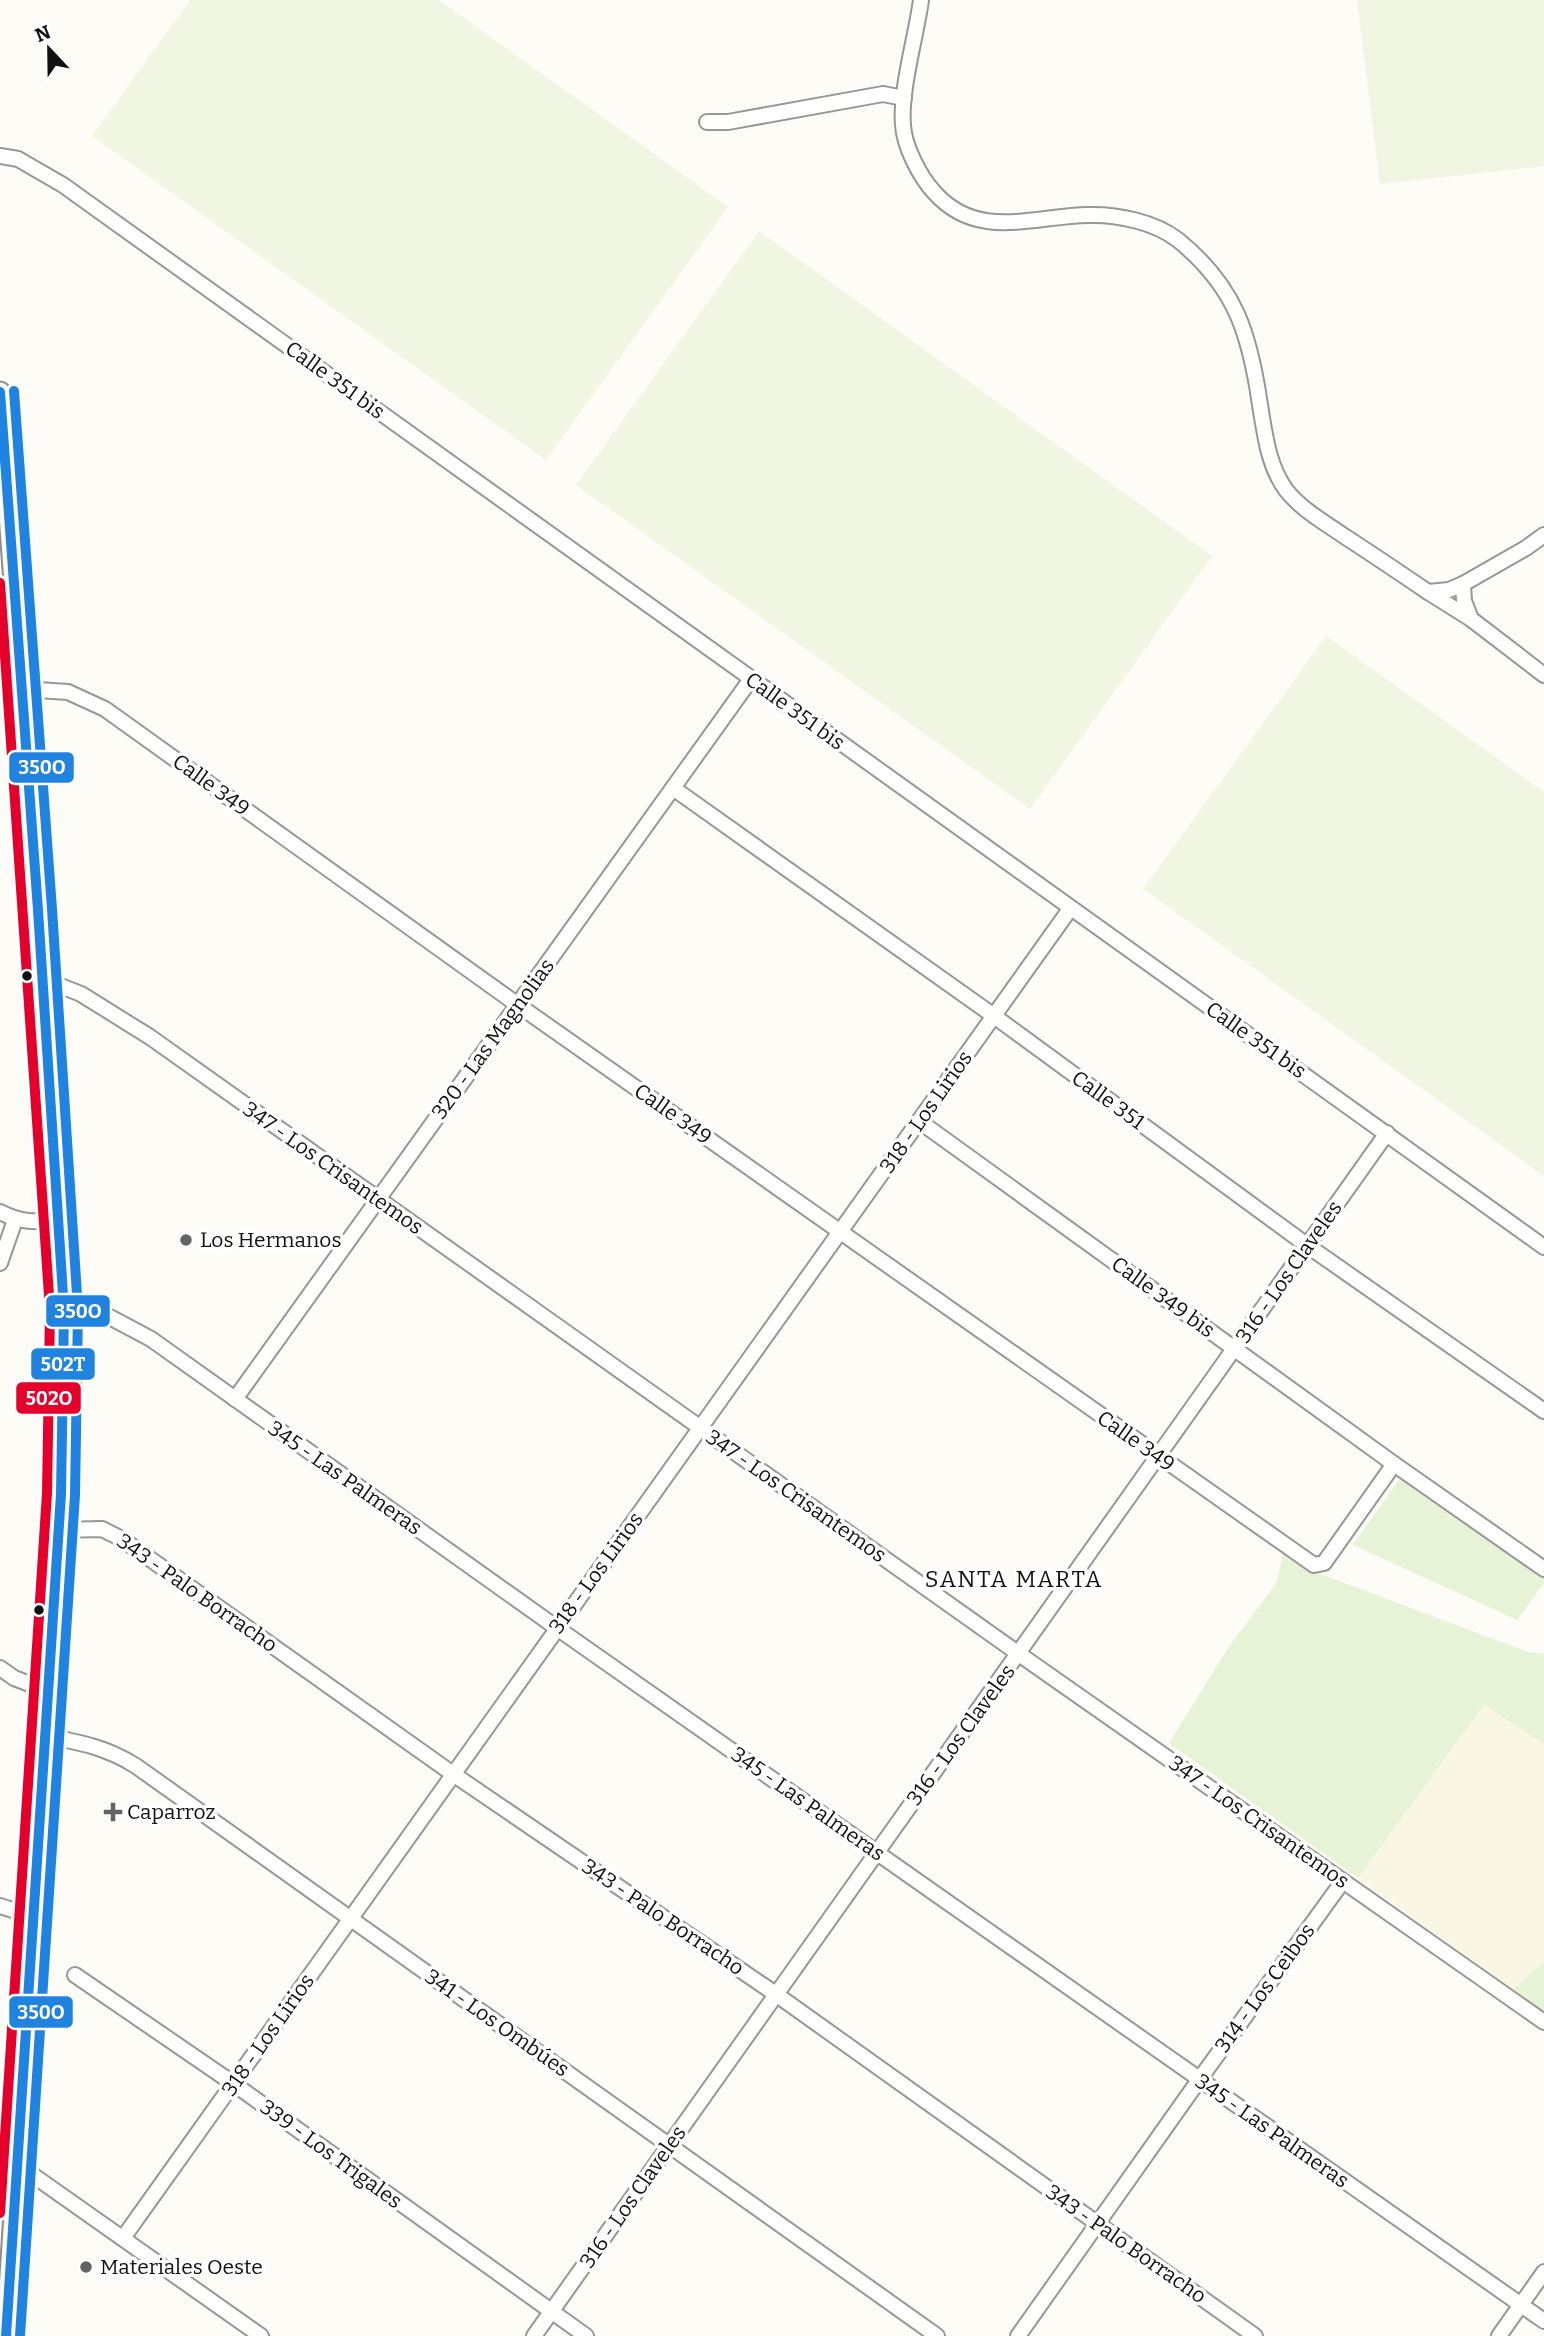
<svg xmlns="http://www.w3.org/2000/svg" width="1544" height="2336" font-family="Bitter,serif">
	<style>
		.farmland { fill: #f9f7e4 }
		.green { fill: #e7f3d7 }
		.pitch { fill: #f0f6e1 }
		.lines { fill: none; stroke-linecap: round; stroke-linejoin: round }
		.street-casing { stroke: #979795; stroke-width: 18 }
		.secondary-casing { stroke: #8e8d8b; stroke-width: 23 }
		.street { stroke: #fffffe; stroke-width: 14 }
		.secondary { stroke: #f6f4eb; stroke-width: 19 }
		.bus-1-casing { stroke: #fff; stroke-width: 16 }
		.bus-2-casing { stroke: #fff; stroke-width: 16 }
		.bus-3-casing { stroke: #fff; stroke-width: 16 }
		.bus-1 { stroke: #2083df; stroke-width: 10 }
		.bus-2 { stroke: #e4002b; stroke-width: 10 }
		.bus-3 { stroke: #2083df; stroke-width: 10 }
		.bus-dot { fill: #111; stroke: #fff; stroke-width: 2.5 }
		.poi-dot { fill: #646362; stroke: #fff; stroke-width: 2.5 }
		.labels { text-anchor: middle; stroke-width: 7; stroke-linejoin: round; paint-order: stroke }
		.street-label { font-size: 21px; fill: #111; stroke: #fff }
		.poi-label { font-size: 21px; fill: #111; stroke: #fff; text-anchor: start }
		.neighbourhood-label { font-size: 23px; letter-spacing: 2px; fill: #111; stroke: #fff }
		.line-badge { stroke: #fff; stroke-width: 2.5 }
		.badge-label { font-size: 19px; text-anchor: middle; font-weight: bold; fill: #fff }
	</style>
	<rect width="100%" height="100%" fill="#fdfcf7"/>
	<path class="farmland" d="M1484 1705 1544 1744V1962L1513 1989 1358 1878Z"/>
	<g class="green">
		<path d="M1401 1477 1544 1578V1583L1517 1620 1353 1545Z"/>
		<path d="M1283 1553 1307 1569 1531 1653H1544V1744L1484 1705 1358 1878 1169 1743 1228 1648 1277 1582Z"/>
		<path d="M1544 1962V2011L1513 1989Z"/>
	</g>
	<g class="pitch">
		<path d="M190 0H439L728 207 546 460 92 136Z"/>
		<path d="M1357 0H1544V166L1380 184Z"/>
		<path d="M759 231 1212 556 1030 809 576 485Z"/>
		<path d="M1326 636 1544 792V1176L1143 889Z"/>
	</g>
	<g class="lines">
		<g class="street-casing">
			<g id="street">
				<path d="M921 0C916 37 900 90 903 125 904 146 920 177 934 192 977 241 1033 216 1088 215 1117 214 1155 222 1178 240 1236 287 1250 335 1260 405 1265 435 1268 465 1286 490 1302 510 1324 522 1344 536 1372 554 1400 573 1428 592"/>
				<path d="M707 122H728L883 94 904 98"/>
				<path d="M0 156 18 159 63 185 1544 1247"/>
				<path d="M1463 584 1464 601 1471 619 1544 675"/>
				<path d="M1471 619 1428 592 1449 590 1463 584 1526 548 1544 535"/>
				<path d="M22 689 68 692 105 709 518 1005 1314 1565 1324 1563 1394 1464"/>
				<path d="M673 788 994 1016 1308 1246 1544 1411"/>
				<path d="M43 979 81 994 150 1037 1019 1654 1544 2022"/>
				<path d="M919 1121 1394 1464 1544 1569"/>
				<path d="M0 1212C21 1223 35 1222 58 1220"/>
				<path d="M0 1263 15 1220"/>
				<path d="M64 1310 104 1314 151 1339 557 1628 1544 2321"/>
				<path d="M235 1399 751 679"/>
				<path d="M59 1530 102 1529 122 1539 453 1774 777 1995 1255 2336"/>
				<path d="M0 1668 14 1678 48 1691"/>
				<path d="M45 1736C79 1742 106 1747 136 1766L937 2336"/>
				<path d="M0 1906 19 1912H34"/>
				<path d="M75 1975 234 2084 586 2336"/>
				<path d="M0 2152 261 2336"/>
				<path d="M123 2238 1070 909"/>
				<path d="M534 2336 1387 1133"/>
				<path d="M1018 2336 1199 2080 1343 1881"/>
				<path d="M1499 2336 1544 2272"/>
			</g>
		</g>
		<g class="secondary-casing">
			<path id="secondary" d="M0 392 38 910 64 1310 61 1494 6 2336"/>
		</g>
		<use href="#street" class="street"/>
		<use href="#secondary" class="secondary"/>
		<g class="bus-1-casing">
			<path id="bus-1" d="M0 392 38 910 64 1310 61 1494 6 2336"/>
		</g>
		<g class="bus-2-casing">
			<path id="bus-2" d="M0 583 50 1310 47 1493 0 2213"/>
		</g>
		<g class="bus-3-casing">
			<path id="bus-3" d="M14 391 52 909 78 1310 75 1495 20 2336"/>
		</g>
		<use href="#bus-1" class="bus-1"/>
		<use href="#bus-2" class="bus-2"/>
		<use href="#bus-3" class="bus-3"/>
	</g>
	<g class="bus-dot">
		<circle cx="27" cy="976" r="6"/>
		<circle cx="39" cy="1610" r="6"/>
	</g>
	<g class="poi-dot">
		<circle cx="186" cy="1240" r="7"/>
		<path d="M109.5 1801.5h7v7h7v7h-7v7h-7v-7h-7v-7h7z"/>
		<circle cx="86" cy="2267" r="7"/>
	</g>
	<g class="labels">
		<g class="street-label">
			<text transform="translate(335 380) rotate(36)" y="7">Calle 351 bis</text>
			<text transform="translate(795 711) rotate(36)" y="7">Calle 351 bis</text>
			<text transform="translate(211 785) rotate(36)" y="7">Calle 349</text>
			<text transform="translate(493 1039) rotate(-54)" y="7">320 - Las Magnolias</text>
			<text transform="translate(1256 1040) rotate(35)" y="7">Calle 351 bis</text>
			<text transform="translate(1108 1100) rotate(36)" y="7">Calle 351</text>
			<text transform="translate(926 1112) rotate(-55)" y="7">318 - Los Lirios</text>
			<text transform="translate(673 1114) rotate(35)" y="7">Calle 349</text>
			<text transform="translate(333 1168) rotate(35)" y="7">347 - Los Crisantemos</text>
			<text transform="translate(1289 1272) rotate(-55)" y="7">316 - Los Claveles</text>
			<text transform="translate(1163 1297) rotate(36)" y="7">Calle 349 bis</text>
			<text transform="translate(1136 1441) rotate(35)" y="7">Calle 349</text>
			<text transform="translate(345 1478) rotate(35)" y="7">345 - Las Palmeras</text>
			<text transform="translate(796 1496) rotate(35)" y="7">347 - Los Crisantemos</text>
			<text transform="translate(596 1573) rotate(-54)" y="7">318 - Los Lirios</text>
			<text transform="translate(197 1593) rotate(35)" y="7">343 - Palo Borracho</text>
			<text transform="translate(961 1735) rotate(-54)" y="7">316 - Los Claveles</text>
			<text transform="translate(808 1804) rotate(35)" y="7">345 - Las Palmeras</text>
			<text transform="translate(1259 1822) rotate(35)" y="7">347 - Los Crisantemos</text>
			<text transform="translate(663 1917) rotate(34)" y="7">343 - Palo Borracho</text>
			<text transform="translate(1265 1988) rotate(-54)" y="7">314 - Los Ceibos</text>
			<text transform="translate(497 2023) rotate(35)" y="7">341 - Los Ombúes</text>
			<text transform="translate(268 2035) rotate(-55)" y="7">318 - Los Lirios</text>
			<text transform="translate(1272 2131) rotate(35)" y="7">345 - Las Palmeras</text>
			<text transform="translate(331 2154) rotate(36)" y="7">339 - Los Trigales</text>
			<text transform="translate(633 2197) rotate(-55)" y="7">316 - Los Claveles</text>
			<text transform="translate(1126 2244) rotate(35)" y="7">343 - Palo Borracho</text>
		</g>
		<g class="poi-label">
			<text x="200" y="1247">Los Hermanos</text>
			<text x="127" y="1819">Caparroz</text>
			<text x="100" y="2274">Materiales Oeste</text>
		</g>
		<g class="neighbourhood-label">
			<text x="1014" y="1587">SANTA MARTA</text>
		</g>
	</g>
	<g class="line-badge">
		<rect x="8" y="751" width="67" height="33" rx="7" fill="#2083df"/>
		<rect x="45" y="1294" width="66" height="34" rx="7" fill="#2083df"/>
		<rect x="30" y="1347" width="66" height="34" rx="7" fill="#2083df"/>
		<rect x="15" y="1381" width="67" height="34" rx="7" fill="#e4002b"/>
		<rect x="8" y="1995" width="66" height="34" rx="7" fill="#2083df"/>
	</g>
	<g class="badge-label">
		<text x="42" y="774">350O</text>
		<text x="78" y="1318">350O</text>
		<text x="63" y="1371">502T</text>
		<text x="49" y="1405">502O</text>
		<text x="41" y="2019">350O</text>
	</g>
	<g transform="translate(49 49) rotate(338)" stroke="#ffffff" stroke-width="5" paint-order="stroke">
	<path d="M0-5L12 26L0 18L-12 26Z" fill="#111111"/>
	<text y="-10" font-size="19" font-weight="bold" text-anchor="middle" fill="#111111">N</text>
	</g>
</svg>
